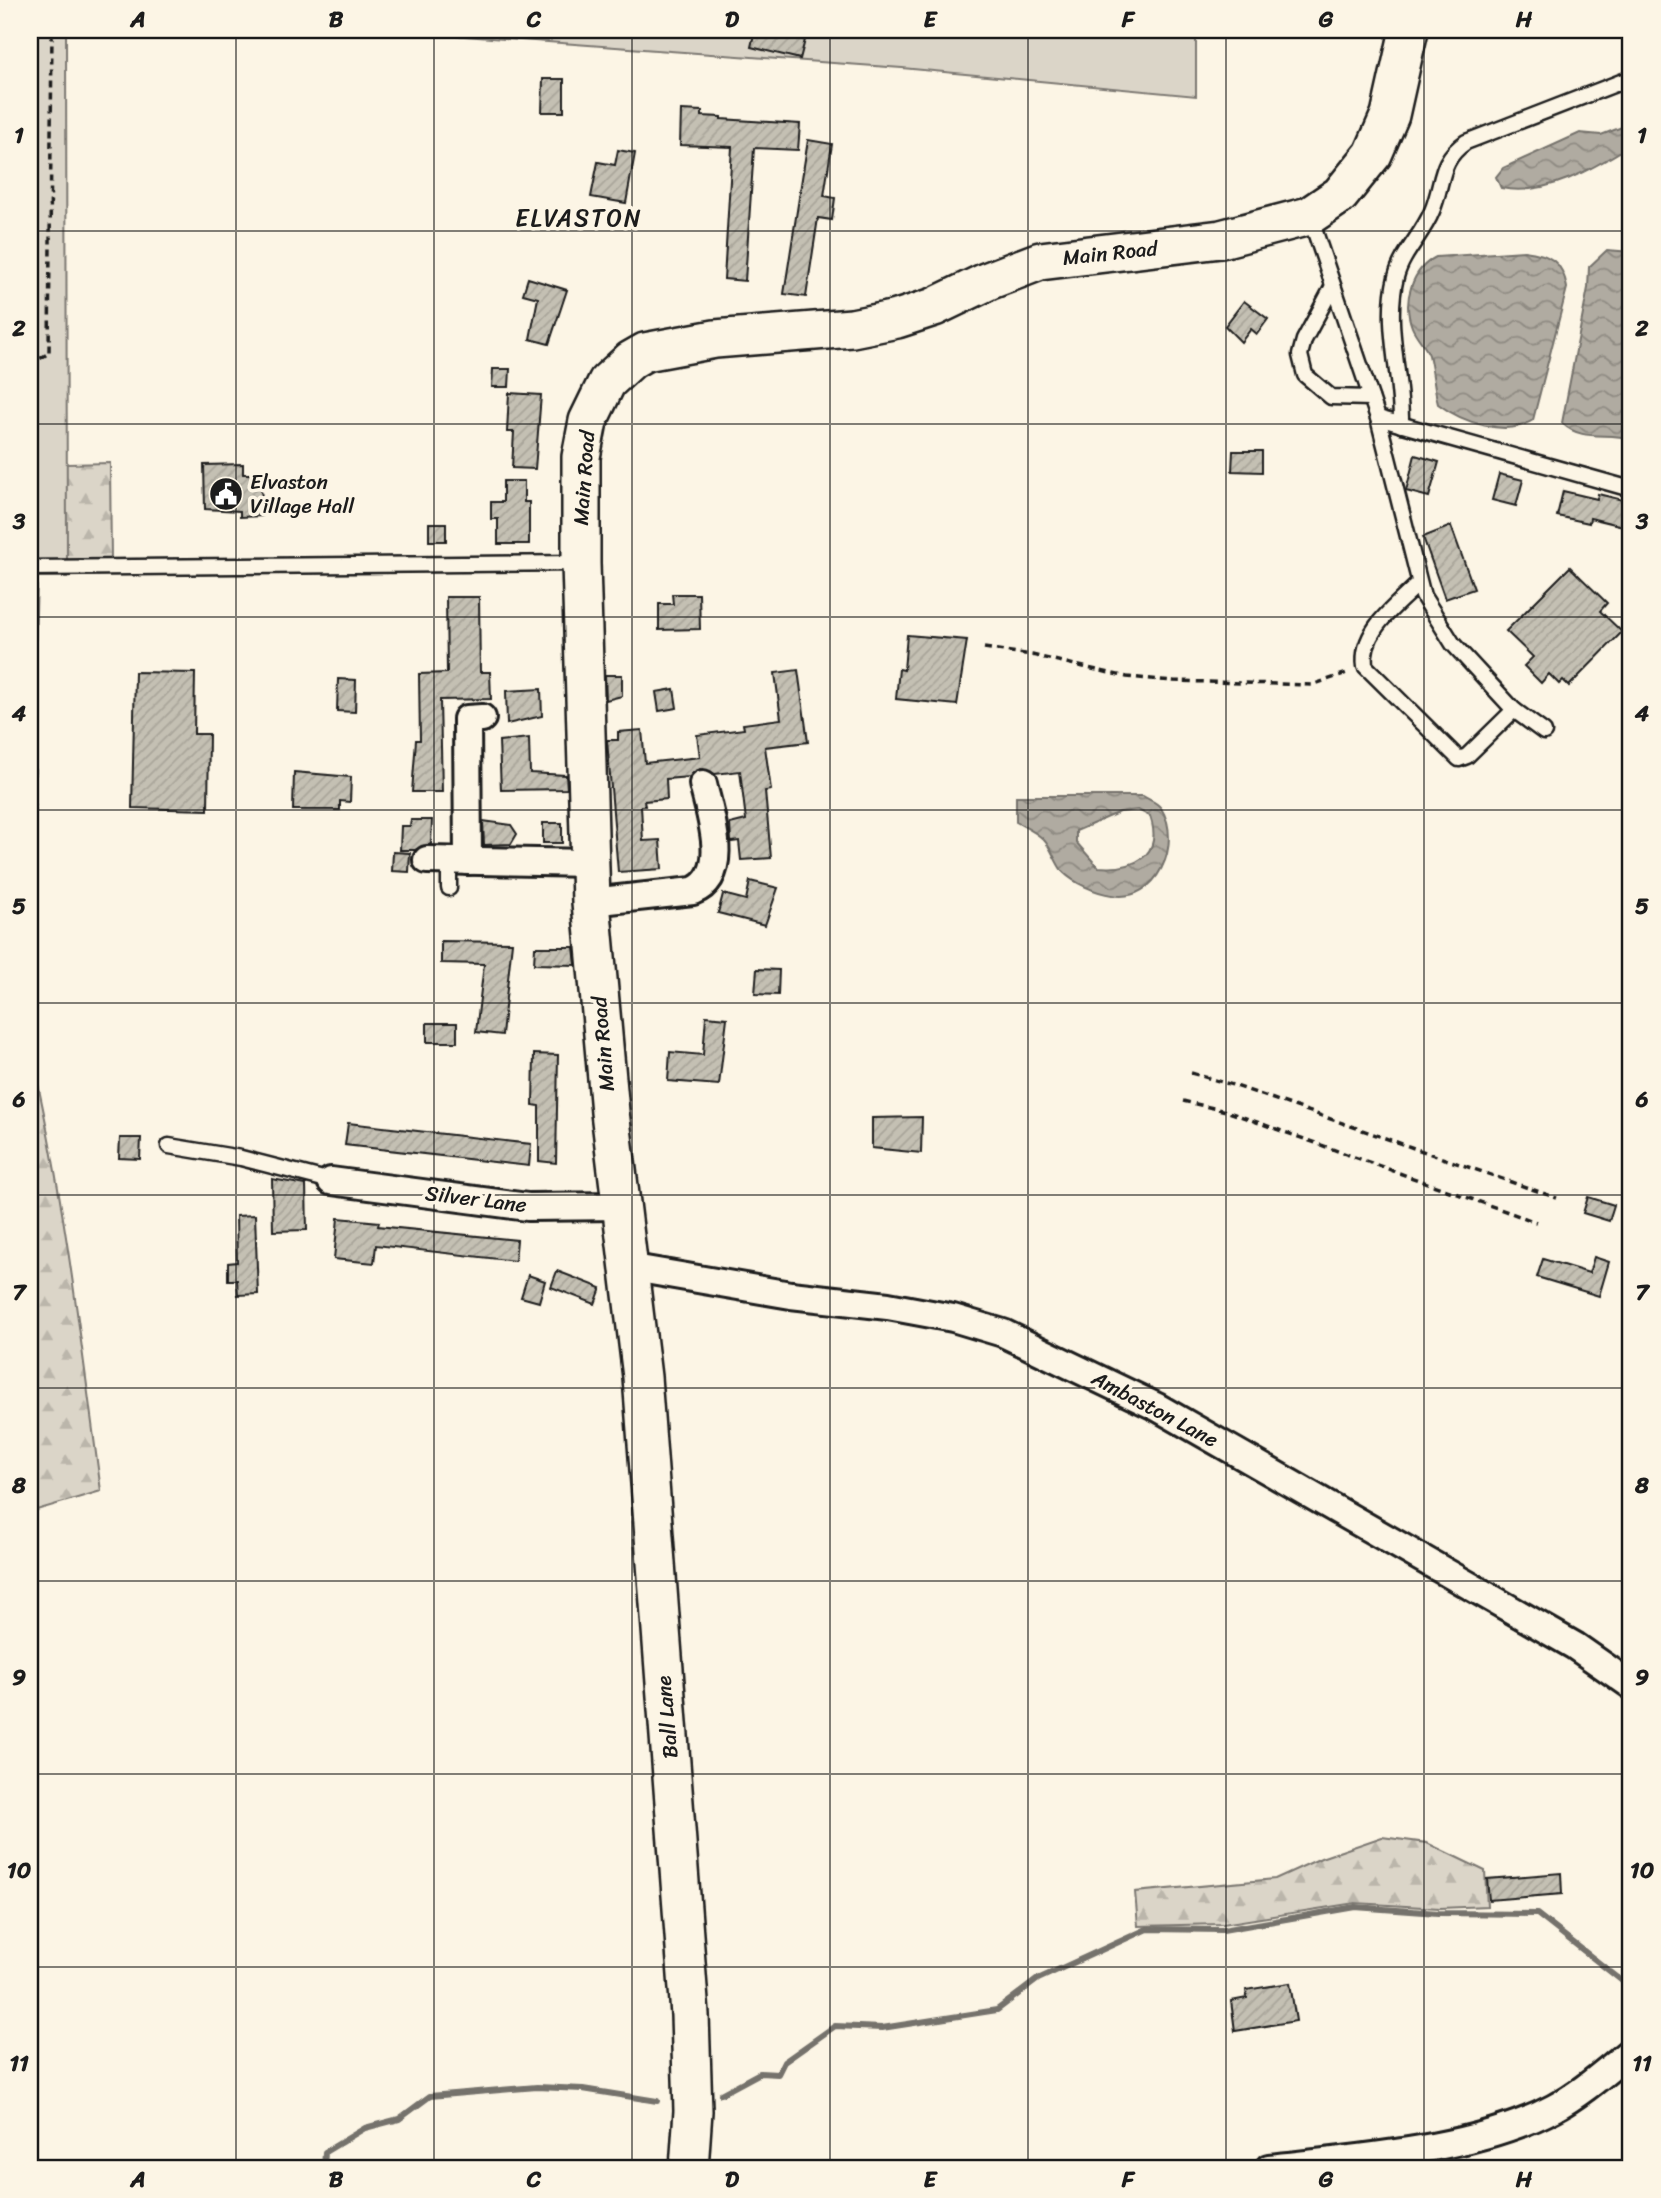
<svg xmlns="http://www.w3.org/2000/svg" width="1661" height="2198" font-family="Sriracha,sans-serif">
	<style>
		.forest { fill: url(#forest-firs); stroke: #7c7872; stroke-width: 2 }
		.green { fill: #dbd5c8; stroke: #7c7872; stroke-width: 2 }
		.water { fill: url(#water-waves); stroke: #75726c; stroke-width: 2; fill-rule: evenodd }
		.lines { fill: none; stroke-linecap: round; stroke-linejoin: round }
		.stream { stroke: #75726c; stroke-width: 6 }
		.building { fill: url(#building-hatch); stroke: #1c1c1c; stroke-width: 2 }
		.service-casing { stroke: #1c1c1c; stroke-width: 19 }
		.minor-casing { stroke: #1c1c1c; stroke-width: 32 }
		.secondary-casing { stroke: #1c1c1c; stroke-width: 42 }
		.path { stroke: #1c1c1c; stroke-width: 3.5; stroke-dasharray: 7 5; stroke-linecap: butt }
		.service { stroke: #fcf5e5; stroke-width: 14 }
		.minor { stroke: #fcf5e5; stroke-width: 26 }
		.secondary { stroke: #fcf5e5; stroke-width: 37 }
		.grid { fill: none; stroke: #1c1c1c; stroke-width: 2; stroke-opacity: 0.55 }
		.labels { text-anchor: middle; stroke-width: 7; stroke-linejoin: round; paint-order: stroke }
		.street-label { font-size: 21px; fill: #1c1c1c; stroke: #fcf5e5 }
		.poi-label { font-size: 21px; fill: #1c1c1c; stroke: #fcf5e5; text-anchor: start }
		.quarter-label { font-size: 24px; letter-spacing: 2px; fill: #1c1c1c; stroke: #fcf5e5 }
		.neatline { fill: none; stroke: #1c1c1c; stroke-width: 2.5 }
		.grid-label { font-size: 23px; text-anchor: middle; font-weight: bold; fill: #1c1c1c }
	</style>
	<defs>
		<pattern id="forest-firs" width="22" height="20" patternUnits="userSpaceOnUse" patternTransform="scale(1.75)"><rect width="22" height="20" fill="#dbd5c8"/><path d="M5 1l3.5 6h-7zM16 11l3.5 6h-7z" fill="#bbb6ab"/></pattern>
		<pattern id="water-waves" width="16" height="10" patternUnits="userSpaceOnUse" patternTransform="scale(1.75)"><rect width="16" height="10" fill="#b0aba1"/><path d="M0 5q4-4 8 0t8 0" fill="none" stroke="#8e8a82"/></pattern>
		<pattern id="building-hatch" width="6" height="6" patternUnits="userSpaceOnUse" patternTransform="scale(1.75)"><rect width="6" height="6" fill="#c4c0b3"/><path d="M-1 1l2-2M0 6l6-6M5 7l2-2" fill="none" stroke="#a8a499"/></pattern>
	</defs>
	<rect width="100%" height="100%" fill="#fcf5e5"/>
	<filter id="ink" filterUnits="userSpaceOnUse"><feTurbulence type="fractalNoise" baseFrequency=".0143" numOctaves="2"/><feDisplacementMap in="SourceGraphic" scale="14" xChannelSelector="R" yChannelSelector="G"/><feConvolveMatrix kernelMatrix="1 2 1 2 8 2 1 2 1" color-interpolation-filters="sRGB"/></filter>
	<g filter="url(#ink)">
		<g class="forest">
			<path d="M30 30H66V464L110 463 111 560H30Z"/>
			<path d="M30 650H35V1071C66 1209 82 1351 101 1491L30 1512Z"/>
			<path d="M1382 1837 1427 1843 1485 1871 1487 1906 1440 1908 1355 1903 1223 1924 1138 1926 1135 1892 1275 1879 1321 1858Z"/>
		</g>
		<g class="green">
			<path d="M30 30H66L67 577H37L35 650H30Z"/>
			<path d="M383 30H1196V96L902 68Z"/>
		</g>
		<g class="water">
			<path d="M1622 127H1631V145C1594 168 1546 197 1501 188L1496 177 1503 168 1580 133 1601 135Z"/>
			<path d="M1607 250 1631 252V439C1607 431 1583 443 1562 423L1588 288 1589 267Z"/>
			<path d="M1524 251C1549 254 1563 261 1567 288L1533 420C1506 438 1462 422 1438 404 1434 388 1433 371 1429 355 1425 345 1416 337 1412 327 1402 301 1412 269 1436 257Z"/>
			<path d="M1016 796H1143C1149 800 1157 802 1161 808 1183 843 1157 904 1112 895 1096 893 1074 883 1063 872 1055 862 1052 848 1043 839 1036 832 1025 827 1016 822ZM1138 810 1150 816C1164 857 1133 870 1098 867L1076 842V831L1120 812Z"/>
		</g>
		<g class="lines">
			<g class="stream">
				<path d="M721 2094 760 2073 778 2074 784 2062 835 2026 882 2028 997 2010 1038 1979 1147 1929 1223 1930 1355 1907 1438 1913 1537 1914 1631 1988"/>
				<path d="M324 2168 325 2152 365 2128 399 2119 430 2096 537 2087 583 2089 657 2101"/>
			</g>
		</g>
		<g class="building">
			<path d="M755 30 805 40 800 59 751 47Z"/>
			<path d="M543 79H564V112H542Z"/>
			<path d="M681 110 702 111V116L721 117V119L800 124 798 150 754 148 745 281 724 279 732 147 680 145Z"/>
			<path d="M808 140 832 144 824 196 835 198 832 220 818 218 806 297 784 294Z"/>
			<path d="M618 150 635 153 626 203 591 197 598 162 615 165Z"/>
			<path d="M528 278 567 290 549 344 530 339 538 298 523 294Z"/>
			<path d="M1244 301 1268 319 1257 334 1251 329 1241 342 1225 326Z"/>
			<path d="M493 369H510L509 387H492Z"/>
			<path d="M509 393 541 395 535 469 512 468 514 432H507Z"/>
			<path d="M1233 451H1262V472L1232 471Z"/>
			<path d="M1415 455 1439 462 1429 497 1406 491Z"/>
			<path d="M243 464V474H261L262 516 240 517V511L205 509 204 465Z"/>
			<path d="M1499 474 1523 480 1516 506 1492 500Z"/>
			<path d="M503 481H524V502H529V544H498V519H491V502H503Z"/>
			<path d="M1563 491 1597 499 1598 494 1631 502V528L1590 518 1589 523 1557 516Z"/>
			<rect x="429" y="523" width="17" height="18"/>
			<path d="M1451 526 1474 589 1445 599 1423 537Z"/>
			<path d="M1570 567 1607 603 1600 611 1622 632 1569 686 1563 680 1559 684 1549 674 1541 683 1524 666 1533 657 1506 631Z"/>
			<path d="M672 594H699L700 629 659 630V604H673Z"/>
			<path d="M446 597H479L480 672H490L491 699 440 700 442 792H412L416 740H420L419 674 447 673Z"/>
			<path d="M907 635 967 640 957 705 896 699 899 669 904 670Z"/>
			<path d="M798 670 808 742 765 747 771 790 765 791 771 858 741 860 739 841 731 842 730 824 746 820 740 771 715 774 700 769 690 777 666 779 667 799 644 801 645 806H641L643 841 660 840 662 869 618 872 607 740H618V732L642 730 645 763 700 757 697 735 744 729 743 724 781 719 775 673Z"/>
			<path d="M135 672 195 673 194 734H209L208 810 132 808Z"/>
			<path d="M605 675H622V696L606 700Z"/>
			<path d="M338 679 356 680 355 712 337 711Z"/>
			<path d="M541 689 542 716 507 724 506 691Z"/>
			<path d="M674 689 677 708 659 711 656 692Z"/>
			<path d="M529 738 530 773 566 775 567 789 501 790 499 741Z"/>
			<path d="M294 772 351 777 350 802 340 801V810H293Z"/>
			<path d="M411 820H432L431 844 415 850H400L401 826H410Z"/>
			<path d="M483 821 511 825 517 834 511 844 484 845Z"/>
			<rect x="543" y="823" width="19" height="20"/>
			<path d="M393 852 410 853 409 872 392 871Z"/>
			<path d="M750 881 778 888 765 925 718 913 723 894 746 900Z"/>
			<path d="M441 941 512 942 502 1035 476 1032 484 964 441 963Z"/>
			<path d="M535 947H574L576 965 534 964Z"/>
			<path d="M757 969 779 970 778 995 755 994Z"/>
			<path d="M706 1016 727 1018 719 1085 668 1081 670 1052 703 1055Z"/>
			<rect x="427" y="1023" width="30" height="19"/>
			<path d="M534 1054 558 1055 556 1163 539 1161V1106L533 1105Z"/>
			<path d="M922 1117 921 1153 872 1148V1118Z"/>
			<path d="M348 1123 531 1144 529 1166 345 1145Z"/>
			<path d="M120 1138H141L140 1159 119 1158Z"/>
			<path d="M272 1179 306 1185 307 1230 273 1231Z"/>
			<path d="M1588 1197 1614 1205 1609 1221 1583 1213Z"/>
			<path d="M255 1215 258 1294 238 1295 237 1280H228V1263L237 1262 236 1216Z"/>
			<path d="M338 1218 379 1222 378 1226 517 1240 515 1261 376 1245 374 1263 334 1259Z"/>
			<path d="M1594 1257 1609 1262 1599 1296 1537 1277 1543 1259 1589 1273Z"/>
			<path d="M557 1271 601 1288 595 1304 551 1287Z"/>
			<path d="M528 1275 545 1281 539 1302 521 1297Z"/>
			<path d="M1561 1873 1562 1894 1489 1900 1487 1879Z"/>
			<path d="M1290 1983 1296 2021 1235 2031 1231 2001 1247 1998 1246 1990Z"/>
		</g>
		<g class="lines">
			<g class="service-casing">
				<g id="service">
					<path d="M1310 217 1378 418 1631 489"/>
					<path d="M1333 286 1304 340 1300 355 1305 375 1331 397 1371 398"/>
					<path d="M1378 418 1423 596 1453 644 1514 710 1544 732"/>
					<path d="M1401 425C1402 376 1384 325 1396 277 1402 253 1423 234 1432 211 1444 183 1438 161 1466 142L1631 78"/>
					<path d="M30 568 579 563"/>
					<path d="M1418 584C1396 606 1360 631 1365 666L1459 759 1467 756 1514 710"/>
					<path d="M449 888V861"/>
					<path d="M169 1146 241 1158 331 1181"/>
				</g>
			</g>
			<g class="minor-casing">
				<g id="minor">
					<path d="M427 860 589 863"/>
					<path d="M468 861 467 719 482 718"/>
					<path d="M591 902 693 891C732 875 710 815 703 784"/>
					<path d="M331 1181 528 1207 621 1206"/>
					<path d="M628 1267 791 1295 888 1306 953 1318 1003 1333 1157 1407 1575 1646 1631 1685"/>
					<path d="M1269 2168C1357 2158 1476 2150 1554 2108 1582 2093 1606 2071 1631 2051"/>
				</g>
			</g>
			<g class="secondary-casing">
				<path id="secondary" d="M689 2168 693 2111 690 2015 642 1377 610 1112 591 902 581 563V457L588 421 607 382 631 360 645 352 715 339 852 328 897 319 934 307 988 281 1040 261 1221 239 1309 216 1340 195 1373 154 1390 115 1409 30"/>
			</g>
			<g class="path">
				<path d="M607 30H641"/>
				<path d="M30 365 49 353 52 30"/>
				<path d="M984 648 1032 655 1127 677 1174 681 1312 685 1350 672"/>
				<path d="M1191 1073 1236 1086 1557 1198"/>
				<path d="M1183 1101 1226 1111 1536 1222"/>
			</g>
			<use href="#service" class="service"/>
			<use href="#minor" class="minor"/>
			<use href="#secondary" class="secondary"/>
		</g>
	</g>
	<path class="grid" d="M236 30V2168M434 30V2168M632 30V2168M830 30V2168M1028 30V2168M1226 30V2168M1424 30V2168M30 231H1631M30 424H1631M30 617H1631M30 810H1631M30 1003H1631M30 1195H1631M30 1388H1631M30 1581H1631M30 1774H1631M30 1967H1631"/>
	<defs>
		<g id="civic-disc" transform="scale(1.75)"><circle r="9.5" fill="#1c1c1c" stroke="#fcf5e5"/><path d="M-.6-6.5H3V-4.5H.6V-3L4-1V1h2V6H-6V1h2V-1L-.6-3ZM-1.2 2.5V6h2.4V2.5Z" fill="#fff"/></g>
	</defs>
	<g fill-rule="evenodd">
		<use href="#civic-disc" x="226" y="494"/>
	</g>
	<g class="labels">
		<g class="street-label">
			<text transform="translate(1110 253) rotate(-6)" y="7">Main Road</text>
			<text transform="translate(584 478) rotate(-86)" y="7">Main Road</text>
			<text transform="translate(603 1044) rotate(-95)" y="7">Main Road</text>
			<text transform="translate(476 1199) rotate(7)" y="7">Silver Lane</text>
			<text transform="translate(1155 1409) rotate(28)" y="7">Ambaston Lane</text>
			<text transform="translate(667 1717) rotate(-95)" y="7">Ball Lane</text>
		</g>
		<g class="poi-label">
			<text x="250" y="489">Elvaston<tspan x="250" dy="24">Village Hall</tspan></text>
		</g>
		<g class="quarter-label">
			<text x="579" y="226">ELVASTON</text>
		</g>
	</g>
	<rect width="1661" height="2198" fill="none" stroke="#fcf5e5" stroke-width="77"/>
	<rect x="38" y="38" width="1584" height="2122" class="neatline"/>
	<g class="grid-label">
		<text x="138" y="27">A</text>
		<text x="336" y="27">B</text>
		<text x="534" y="27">C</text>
		<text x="732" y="27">D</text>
		<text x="930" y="27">E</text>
		<text x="1128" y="27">F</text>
		<text x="1326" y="27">G</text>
		<text x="1524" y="27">H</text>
		<text x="19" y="143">1</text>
		<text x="1642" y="143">1</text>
		<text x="19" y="336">2</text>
		<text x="1642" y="336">2</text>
		<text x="19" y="529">3</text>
		<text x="1642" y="529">3</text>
		<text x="19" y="721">4</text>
		<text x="1642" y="721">4</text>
		<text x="19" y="914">5</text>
		<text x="1642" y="914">5</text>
		<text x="19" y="1107">6</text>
		<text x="1642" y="1107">6</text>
		<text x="19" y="1300">7</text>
		<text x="1642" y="1300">7</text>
		<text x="19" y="1493">8</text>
		<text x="1642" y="1493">8</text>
		<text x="19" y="1685">9</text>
		<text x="1642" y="1685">9</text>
		<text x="19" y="1878">10</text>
		<text x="1642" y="1878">10</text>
		<text x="19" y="2071">11</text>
		<text x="1642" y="2071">11</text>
		<text x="138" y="2187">A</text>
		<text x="336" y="2187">B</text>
		<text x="534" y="2187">C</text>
		<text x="732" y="2187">D</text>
		<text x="930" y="2187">E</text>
		<text x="1128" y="2187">F</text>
		<text x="1326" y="2187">G</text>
		<text x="1524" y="2187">H</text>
	</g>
</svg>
